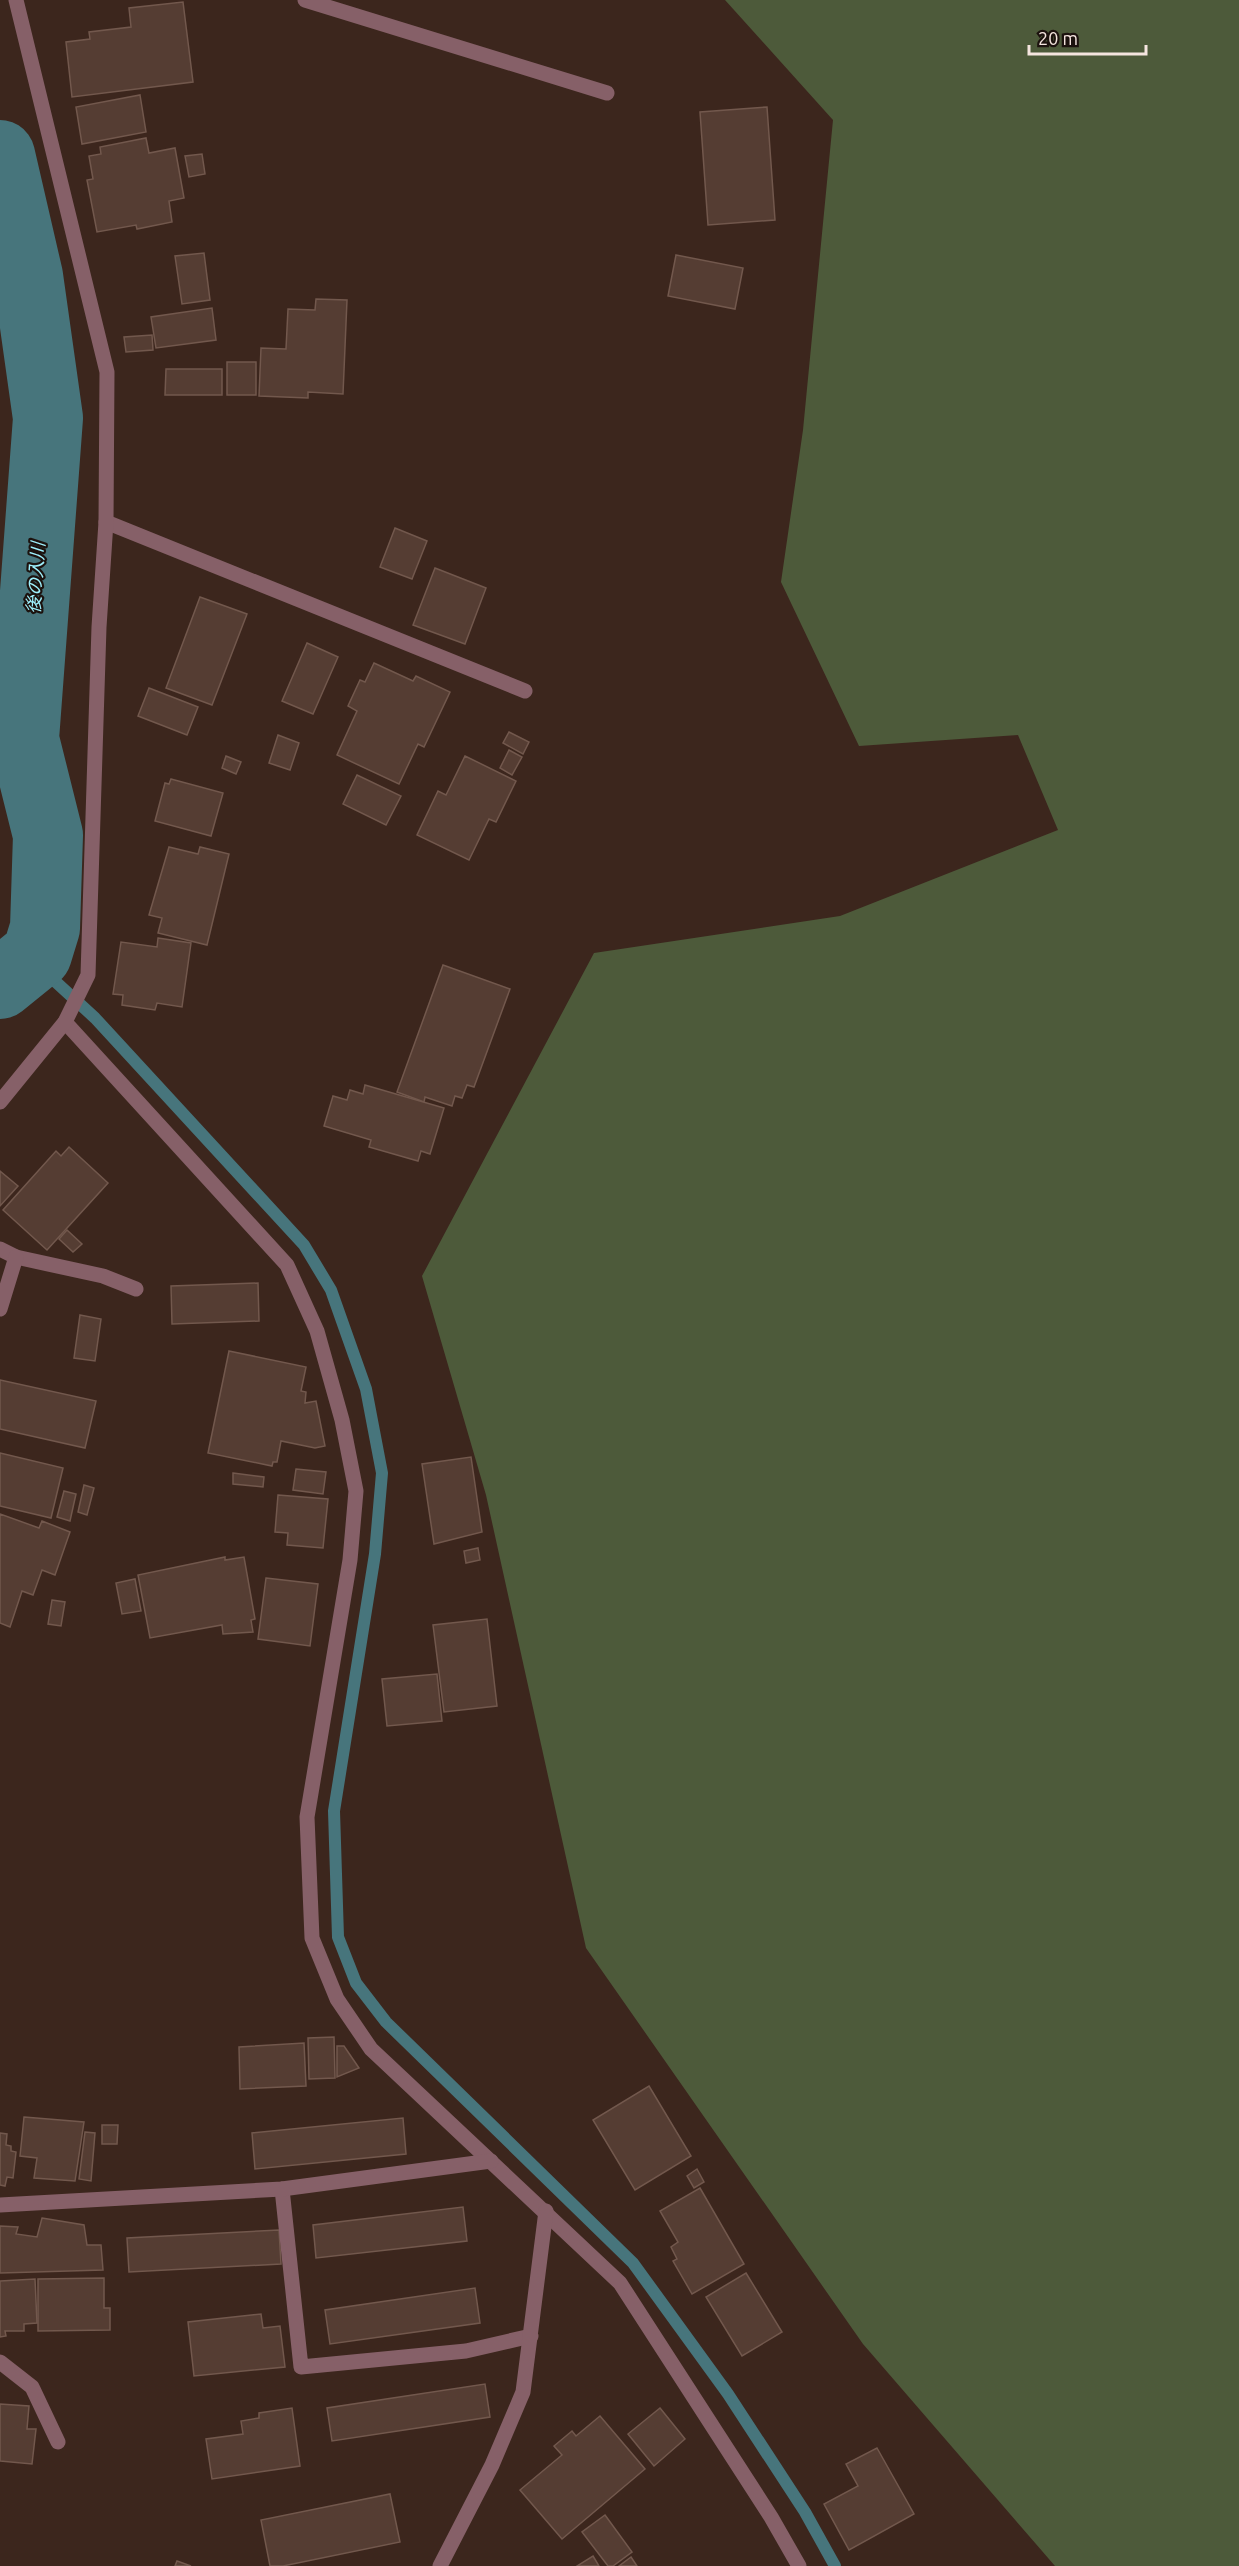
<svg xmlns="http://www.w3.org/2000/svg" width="1239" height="2566" font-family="Ubuntu,'Noto Sans JP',sans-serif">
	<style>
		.forest { fill: #4d5a3a }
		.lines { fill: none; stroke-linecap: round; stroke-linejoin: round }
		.stream { stroke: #47757c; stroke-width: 12 }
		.river { stroke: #47757c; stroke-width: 70 }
		.building { fill: #553d33; stroke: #72584d; stroke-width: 1.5 }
		.minor { stroke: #866068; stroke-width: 15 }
		.labels { text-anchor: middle; stroke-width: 4.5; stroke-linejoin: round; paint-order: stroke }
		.water-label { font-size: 18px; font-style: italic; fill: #9ff1fd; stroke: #1c120e }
	</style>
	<rect width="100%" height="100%" fill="#3c261d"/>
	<path class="forest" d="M725 0H1239V2566H1055L863 2344 586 1948 486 1495 422 1276 594 953 840 916 1058 830 1018 735 859 746 781 582 803 430 833 120Z"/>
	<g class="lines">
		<path class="stream" d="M37 954 45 972 95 1018 304 1245 331 1290 366 1389 382 1473 375 1554 334 1811 338 1937 356 1983 386 2022 633 2263 728 2394 805 2512 835 2566"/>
		<path class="river" d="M0 155 28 276 48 418 24 739 48 835 45 928 37 954 0 984"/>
	</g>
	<g class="building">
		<path d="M183 2 193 82 72 97 66 42 90 39 89 32 131 27 129 8Z"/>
		<path d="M140 95 146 132 82 144 76 107Z"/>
		<path d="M767 107 775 220 708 225 700 112Z"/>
		<path d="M146 138 149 153 175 148 184 198 169 201 172 222 137 229 136 225 97 232 87 180 93 179 89 156 101 154 100 147Z"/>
		<path d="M202 154 205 174 189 177 185 156Z"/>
		<path d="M204 253 210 300 182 304 175 256Z"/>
		<path d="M676 255 743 268 735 309 668 296Z"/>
		<path d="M316 299 347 300 343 394 308 392V398L259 396 261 348 286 349 288 309 315 310Z"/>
		<path d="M212 308 216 340 156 348 151 317Z"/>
		<path d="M152 335 153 350 126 352 124 337Z"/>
		<rect x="227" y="362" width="29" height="33"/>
		<path d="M166 369H222V395H165Z"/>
		<path d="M395 528 427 541 412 579 380 567Z"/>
		<path d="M435 568 486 588 465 644 413 625Z"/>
		<path d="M200 597 247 614 212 705 166 688Z"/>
		<path d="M307 643 338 657 313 714 282 701Z"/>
		<path d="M374 663 413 681 416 676 450 692 424 747 418 744 399 784 337 755 357 711 348 706 360 680 365 682Z"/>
		<path d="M149 688 198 707 187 735 138 716Z"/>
		<path d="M509 732 529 742 523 754 503 743Z"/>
		<path d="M278 735 299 743 290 770 269 763Z"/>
		<path d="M509 750 522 757 512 775 500 768Z"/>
		<path d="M226 756 241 762 236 774 222 768Z"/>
		<path d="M465 756 516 781 496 822 489 819 469 860 417 835 438 791 446 795Z"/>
		<path d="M357 775 401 796 386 825 343 804Z"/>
		<path d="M171 779 223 793 211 836 155 821 165 783 169 784Z"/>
		<path d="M169 847 198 854 200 847 229 854 207 945 158 933 162 918 149 915Z"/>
		<path d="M158 938 191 943 182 1007 157 1003 155 1010 122 1005 123 995 113 994 121 942 157 947Z"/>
		<path d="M443 965 510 989 474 1087 467 1085 462 1098 455 1096 452 1106 425 1097 424 1102 397 1092Z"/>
		<path d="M365 1085 444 1108 430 1154 421 1151 418 1161 369 1147 371 1140 324 1126 333 1096 347 1100 350 1090 363 1094Z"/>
		<path d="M69 1147 108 1183 47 1250 3 1210 56 1151 61 1156Z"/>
		<path d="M0 1171 18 1186 0 1206Z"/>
		<path d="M67 1230 82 1244 73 1252 59 1239Z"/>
		<path d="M258 1283 259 1321 172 1324 171 1286Z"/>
		<path d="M80 1315 101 1319 95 1361 74 1358Z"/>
		<path d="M229 1351 306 1367 301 1391 306 1392 305 1403 316 1401 325 1446 315 1448 281 1441 277 1462H273L272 1466 208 1453Z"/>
		<path d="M0 1380 96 1401 85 1448 0 1429Z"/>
		<path d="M0 1453 63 1468 51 1518 0 1506Z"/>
		<path d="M471 1457 482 1532 434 1544 422 1464Z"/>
		<path d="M296 1469 326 1472 323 1494 293 1490Z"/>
		<path d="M233 1473 264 1477 263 1487 233 1484Z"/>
		<path d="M84 1485 94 1488 87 1515 78 1512Z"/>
		<path d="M64 1491 76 1494 70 1521 57 1517Z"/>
		<path d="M278 1495 328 1499 323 1548 287 1545 288 1533 275 1532Z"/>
		<path d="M0 1514 39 1528 42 1521 70 1532 55 1575 42 1570 33 1595 22 1591 10 1627 0 1623Z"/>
		<path d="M478 1548 480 1560 466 1563 464 1551Z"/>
		<path d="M225 1557V1560L244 1557 255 1619 251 1620 253 1632 223 1634 222 1625 150 1638 138 1575Z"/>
		<path d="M266 1578 318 1584 310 1646 258 1639Z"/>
		<path d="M135 1579 141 1611 122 1614 116 1583Z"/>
		<path d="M52 1600 65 1602 61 1626 48 1624Z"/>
		<path d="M487 1619 497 1706 444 1712 433 1625Z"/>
		<path d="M437 1674 442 1721 387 1726 382 1679Z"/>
		<path d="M334 2037 335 2078 309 2079 308 2038Z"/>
		<path d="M304 2043 306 2086 240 2089 239 2047Z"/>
		<path d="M337 2046H344L359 2068 337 2077Z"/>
		<path d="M649 2086 691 2156 635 2190 593 2120Z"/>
		<path d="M24 2117 84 2122 75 2181 34 2178 37 2158 20 2156Z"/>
		<path d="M403 2118 406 2154 255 2169 252 2133Z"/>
		<path d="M102 2125H118L117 2144H102Z"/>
		<path d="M85 2132 95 2133 91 2181 79 2179Z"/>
		<path d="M0 2133 7 2134 6 2145 11 2146V2151L16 2152 13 2178 7 2177 5 2186 0 2185Z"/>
		<path d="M697 2169 704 2182 694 2188 687 2176Z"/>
		<path d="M700 2188 744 2264 692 2294 673 2261 677 2259 671 2247 678 2242 660 2211Z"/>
		<path d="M463 2207 467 2241 316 2258 313 2225Z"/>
		<path d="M42 2218 84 2225 87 2245H101L103 2270 0 2273V2226L18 2227 16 2234 37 2237Z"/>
		<path d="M279 2230 281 2264 129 2272 127 2238Z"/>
		<path d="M746 2273 782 2332 742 2356 706 2297Z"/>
		<path d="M104 2278V2308H110V2330L38 2331V2279Z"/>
		<path d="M35 2279 37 2323 24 2324V2331H5L6 2336 0 2337V2281Z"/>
		<path d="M475 2288 480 2323 330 2344 325 2310Z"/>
		<path d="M261 2314 263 2328 280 2326 285 2367 194 2376 188 2322Z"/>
		<path d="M485 2384 490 2417 332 2441 327 2408Z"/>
		<path d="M0 2404 29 2406 27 2429H36L32 2464 0 2461Z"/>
		<path d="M292 2408 300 2466 212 2479 206 2439 243 2434 241 2421 259 2418V2413Z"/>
		<path d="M660 2408 685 2439 654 2466 628 2434Z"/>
		<path d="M600 2416 645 2469 562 2539 520 2490 562 2455 554 2446 572 2431 576 2436Z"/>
		<path d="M877 2448 914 2514 849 2550 824 2504 858 2486 846 2464Z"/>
		<path d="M390 2494 400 2542 283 2566H270L261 2520Z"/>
		<path d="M605 2515 632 2552 613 2566H608L582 2532Z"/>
		<path d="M593 2556 599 2566H577Z"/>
		<path d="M631 2557 637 2566H619Z"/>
		<path d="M177 2561 191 2566H175Z"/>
	</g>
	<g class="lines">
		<g class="minor">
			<path d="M305 0 607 93"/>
			<path d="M106 522 525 691"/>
			<path d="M65 1022 287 1265 317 1331 342 1420 356 1491 350 1560 307 1817 312 1938 337 1999 371 2049 620 2283 771 2517 799 2566"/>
			<path d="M0 1102 65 1022 88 975 99 627 106 522 107 372 16 0"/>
			<path d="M0 1249 16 1257 103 1276 136 1289"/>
			<path d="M0 1309 16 1257"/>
			<path d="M282 2189 301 2367 466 2351 531 2336"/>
			<path d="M0 2205 282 2189 491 2161"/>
			<path d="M0 2362 32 2387 58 2442"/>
			<path d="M440 2566 492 2465 523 2392 546 2211"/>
		</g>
	</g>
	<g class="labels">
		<g class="water-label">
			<text transform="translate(36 578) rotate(-86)" y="6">後の入川</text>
		</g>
	</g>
	<path d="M1029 45v9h117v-9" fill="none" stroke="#f5e5df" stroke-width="3"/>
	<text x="1038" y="45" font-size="18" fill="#f5e5df" stroke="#1c120e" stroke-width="4.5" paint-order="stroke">20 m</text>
</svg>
